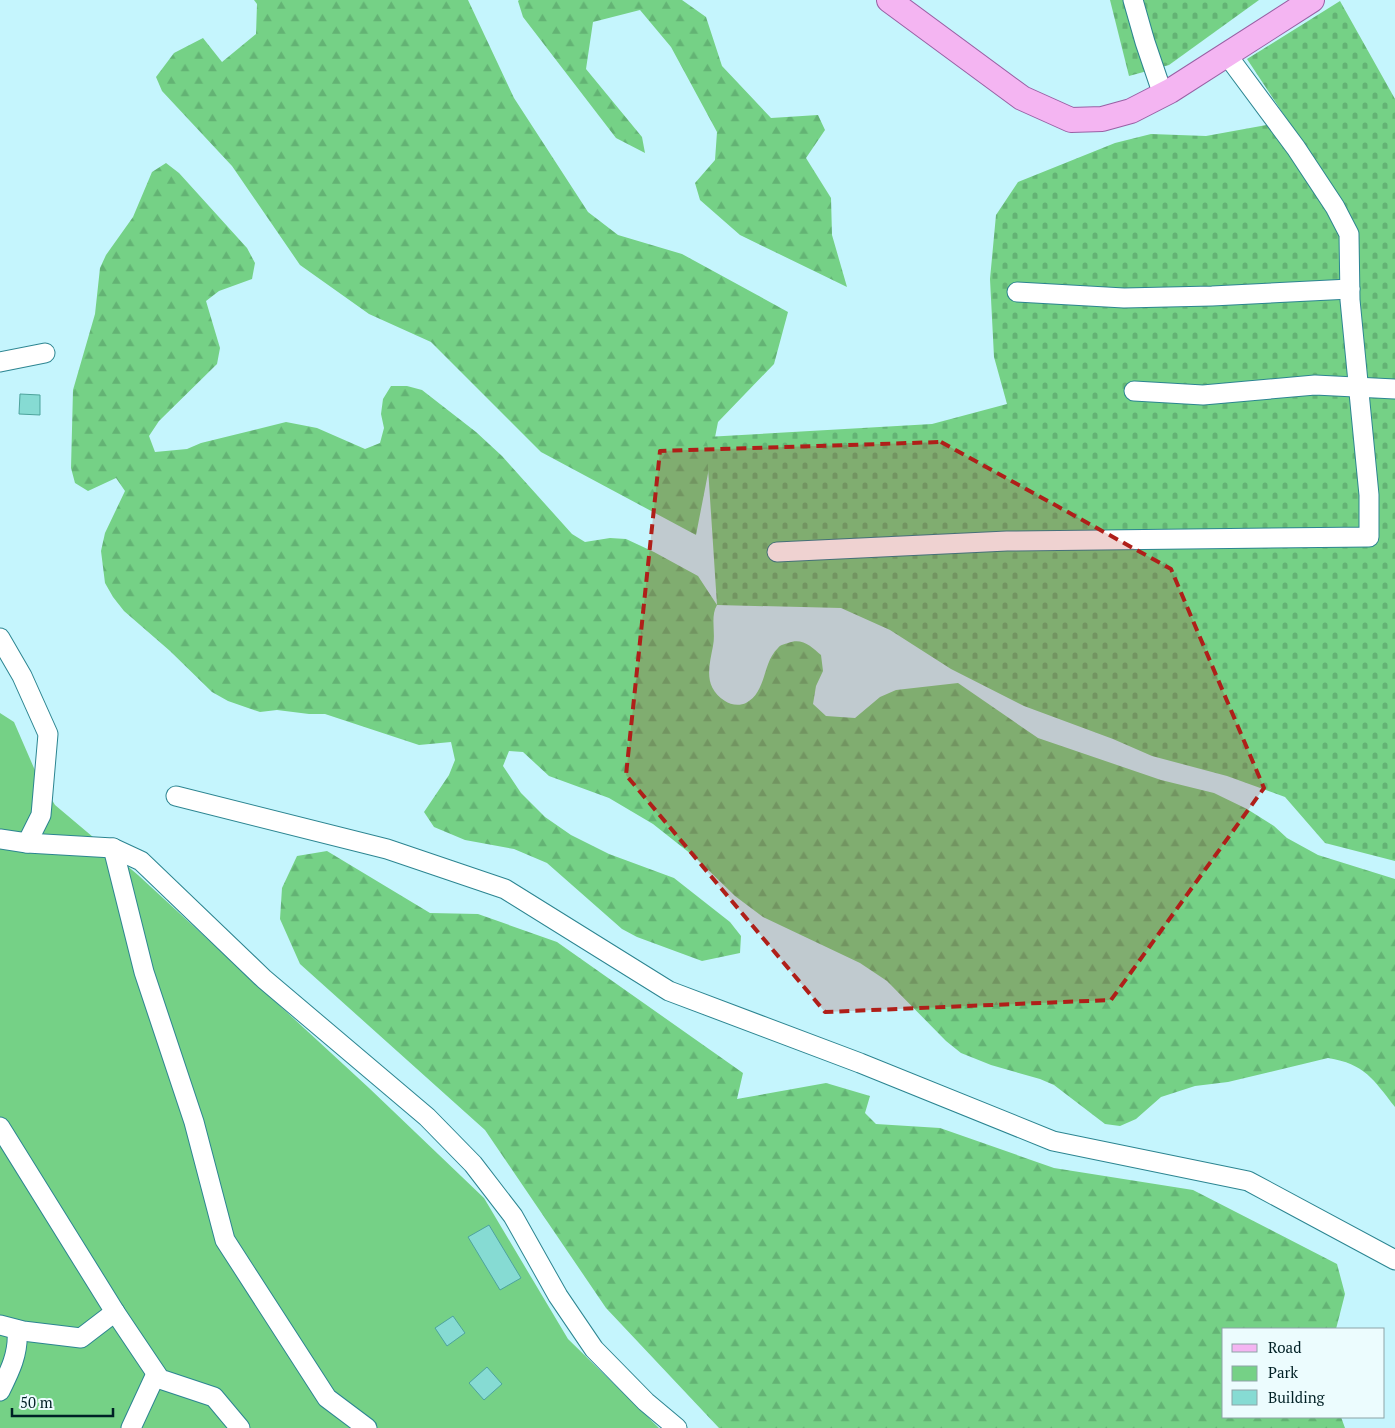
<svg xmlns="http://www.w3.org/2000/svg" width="1395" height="1428" font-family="'PT Serif',serif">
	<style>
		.forest { fill: url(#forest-firs) }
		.cemetery { fill: url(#cemetery-stones) }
		.green { fill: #75d186 }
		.building { fill: #86dbd3; stroke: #4da39c }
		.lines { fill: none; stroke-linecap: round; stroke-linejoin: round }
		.minor-casing { stroke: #2c8591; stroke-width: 21 }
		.major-casing { stroke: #9960a4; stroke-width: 26 }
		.minor { stroke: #fff; stroke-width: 19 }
		.major { stroke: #f4b5f2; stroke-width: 24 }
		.marked { fill: #af1f19; fill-opacity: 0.2; stroke: #af1f19; stroke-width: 4; stroke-dasharray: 10 6; stroke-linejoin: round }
	</style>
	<defs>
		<pattern id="forest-firs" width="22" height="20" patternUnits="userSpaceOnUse" patternTransform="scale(1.25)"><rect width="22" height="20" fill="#75d186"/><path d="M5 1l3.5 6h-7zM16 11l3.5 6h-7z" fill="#63b374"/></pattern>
		<pattern id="cemetery-stones" width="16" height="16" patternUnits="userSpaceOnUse" patternTransform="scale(1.25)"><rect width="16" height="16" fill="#75d186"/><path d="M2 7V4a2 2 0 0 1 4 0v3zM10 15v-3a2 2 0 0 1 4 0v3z" fill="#63b374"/></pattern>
	</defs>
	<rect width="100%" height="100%" fill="#c5f5fd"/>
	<g class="forest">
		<path d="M254 0H468L514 98 588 212 618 235 682 254 788 312 774 364 718 422 696 535 541 452 431 342 369 314 300 265 232 166 162 91 156 77 174 53 203 38 222 62 256 34 257 4Z"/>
		<path d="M519 0H682L706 17 722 66 771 118 818 115 825 130 806 158 831 198 832 235 847 287 740 235 700 200 695 183 715 160 717 132 671 47 640 10 593 22 586 69 642 137 645 153 616 138 523 17 518 1Z"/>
		<path d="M166 163 179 173 247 248 255 263 252 279 219 291 206 301 220 348 217 364 159 421 149 436 155 452 187 449 201 443 286 422 317 428 365 449 380 443 384 428 381 414 383 399 391 386H407L422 390 476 432 502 456 572 534 585 542 610 538 626 539 654 552 698 576 717 605C710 617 716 632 713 646 709 667 703 687 725 701 730 705 740 706 746 703 767 692 762 663 778 648 780 645 785 644 788 643 802 637 812 647 821 655L823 671 816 686 813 704 826 716 855 718 880 697 896 690 958 683 1038 738 1161 780 1214 793 1247 809 1274 826 1287 838 1318 855 1395 879V1107C1373 1079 1365 1064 1328 1058L1228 1082 1195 1086 1161 1097 1136 1119 1120 1126 1105 1124 1054 1085 1040 1079 991 1065 961 1053 946 1041 887 981 860 963 763 917 735 896 696 858 653 824 609 798 549 776 523 752 509 751 503 766 521 793 545 817 571 835 609 854 674 878 730 922 741 936 740 953 702 961 637 937 622 929 547 863 514 849 465 840 434 827 424 812 449 775 455 760 451 742 419 745 325 714H309L277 710 260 712 228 701 212 692 170 651 124 611 113 597 105 583 101 551 105 533 125 491 116 478 88 491 75 483 71 468 73 390 95 314 100 268 106 255 133 217 152 172Z"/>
		<path d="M327 851 430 913 478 914 557 942 743 1073 737 1099 826 1083 870 1096 865 1113 876 1124 940 1128 1054 1168 1193 1190 1337 1264 1345 1294 1336 1329H1224V1417H1341L1345 1428H719L606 1308 485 1130 300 964 280 919 282 888 297 856Z"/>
	</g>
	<g class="cemetery">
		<path d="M1110 0H1259L1169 65 1129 76Z"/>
		<path d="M1340 1 1395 99V861L1325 843 1285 797 1227 776 1152 756 1113 739 1024 706 951 669 890 630 841 608 717 605 706 437 932 424 1007 404 994 357 990 279 996 215 1018 182 1115 143 1151 134 1206 136 1288 121 1247 59Z"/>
	</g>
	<path class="green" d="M0 713 14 722 37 775 55 805 138 875 369 1088 484 1198 568 1339 659 1428H0Z"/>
	<g class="building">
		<path d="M20 394 40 395V415L19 414Z"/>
		<path d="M489 1225 521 1278 500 1290 468 1237Z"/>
		<path d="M453 1316 465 1333 447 1346 435 1328Z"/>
		<path d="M487 1367 502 1384 484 1400 469 1383Z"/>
	</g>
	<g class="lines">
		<g class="minor-casing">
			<g id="minor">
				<path d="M1133 0 1145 42 1163 95"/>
				<path d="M1017 292 1124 298 1212 296 1350 289"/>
				<path d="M0 362 45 353"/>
				<path d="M1134 391 1203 395 1315 385 1395 389"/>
				<path d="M777 552 1007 541 1369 537V495L1350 300 1349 234 1335 207 1296 148 1227 55"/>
				<path d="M0 638 22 676 48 734 41 815 27 843"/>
				<path d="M176 796 387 849 505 889 669 991 860 1063 1053 1141 1248 1181 1395 1260"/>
				<path d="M0 839 27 843 113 848 141 861 264 979 427 1117 473 1164 513 1216 558 1296 594 1349 646 1402 677 1428"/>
				<path d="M113 848 144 972 194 1122 225 1240 327 1398 367 1428"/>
				<path d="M0 1127 115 1312 160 1379 214 1397 240 1428"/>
				<path d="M0 1325 23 1331 81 1338 115 1312"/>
				<path d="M0 1391C10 1371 19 1353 17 1330"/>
				<path d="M131 1428 156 1374"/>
			</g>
		</g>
		<g class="major-casing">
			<path id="major" d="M889 0 1022 98 1071 120 1102 119 1131 111 1170 91 1312 0"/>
		</g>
		<use href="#minor" class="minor"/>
		<use href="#major" class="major"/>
	</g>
	<path class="marked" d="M941 442 1171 569 1264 788 1111 1000 825 1012 626 775 660 451Z"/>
	<rect x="1222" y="1328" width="162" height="90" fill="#ecfcfe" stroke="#8ea4a7"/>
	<rect x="1232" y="1344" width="25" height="8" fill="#f4b5f2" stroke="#8ea4a7"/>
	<text x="1268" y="1353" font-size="15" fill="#002025">Road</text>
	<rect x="1232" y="1366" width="25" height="15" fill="#75d186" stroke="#8ea4a7"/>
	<text x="1268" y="1378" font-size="15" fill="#002025">Park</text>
	<rect x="1232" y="1390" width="25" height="15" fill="#86dbd3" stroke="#8ea4a7"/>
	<text x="1268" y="1403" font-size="15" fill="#002025">Building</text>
	<path d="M12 1408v8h101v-8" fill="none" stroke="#002025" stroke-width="2.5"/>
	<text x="20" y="1408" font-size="15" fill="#002025" stroke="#ecfcfe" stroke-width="4" paint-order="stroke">50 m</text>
</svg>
